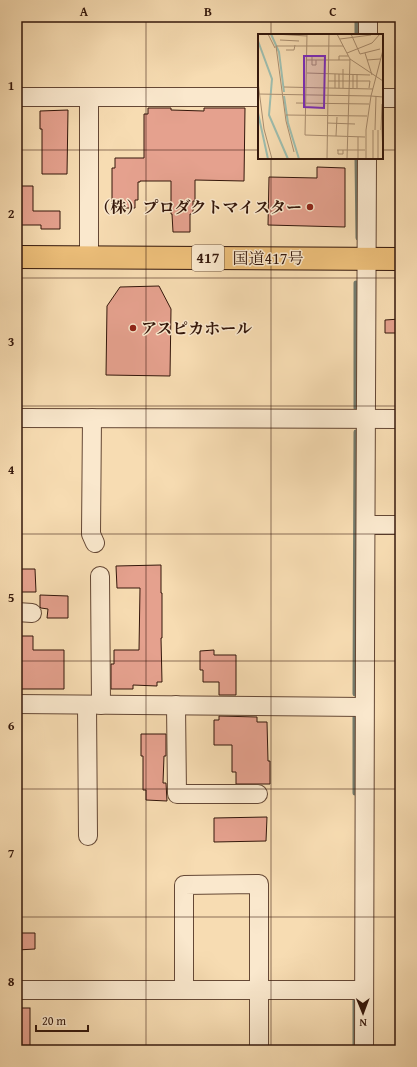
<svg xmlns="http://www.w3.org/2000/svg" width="417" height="1067" font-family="'Gentium Book Plus','Noto Serif JP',serif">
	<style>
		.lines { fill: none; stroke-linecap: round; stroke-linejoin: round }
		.stream { stroke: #737a6c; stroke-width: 5 }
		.building { fill: #e5a18e; stroke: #34170b }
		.minor-casing { stroke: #654835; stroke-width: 20 }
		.trunk-casing { stroke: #34170b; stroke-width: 24 }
		.minor { stroke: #fae8cd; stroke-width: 18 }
		.trunk { stroke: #ecbe79; stroke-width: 22 }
		.grid { fill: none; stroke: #34170b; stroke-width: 1; stroke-opacity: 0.55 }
		.poi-dot { fill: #8f2418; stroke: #fae8cd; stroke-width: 1.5 }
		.labels { text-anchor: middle; stroke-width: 3; stroke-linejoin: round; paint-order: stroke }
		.shield { fill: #fae8cd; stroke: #6f5645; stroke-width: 1 }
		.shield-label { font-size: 15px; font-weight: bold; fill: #34170b }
		.poi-label { font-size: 16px; font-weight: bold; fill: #34170b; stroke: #fae8cd; text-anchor: end }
		.street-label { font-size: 16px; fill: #34170b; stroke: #fae8cd }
		.inset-river { fill: none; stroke: #9dbcad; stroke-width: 2 }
		.inset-road { fill: none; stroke: #a98d6f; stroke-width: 1 }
		.view { fill: #7b2cbf; fill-opacity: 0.15; stroke: #7b2cbf; stroke-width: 2 }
		.inset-edge { fill: none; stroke: #34170b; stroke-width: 2 }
		.neatline { fill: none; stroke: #34170b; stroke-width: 1.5 }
		.grid-label { font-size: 13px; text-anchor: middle; font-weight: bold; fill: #34170b }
	</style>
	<rect width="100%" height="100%" fill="#f7dcb2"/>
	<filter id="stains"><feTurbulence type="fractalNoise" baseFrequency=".005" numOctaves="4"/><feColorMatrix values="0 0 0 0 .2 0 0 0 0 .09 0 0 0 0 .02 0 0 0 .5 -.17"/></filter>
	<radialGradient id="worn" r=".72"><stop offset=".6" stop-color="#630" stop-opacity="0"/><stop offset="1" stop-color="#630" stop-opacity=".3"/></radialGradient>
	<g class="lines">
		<g class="stream">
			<path d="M357 35V17"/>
			<path d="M357 158 358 238"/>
			<path d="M356 408V283"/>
			<path d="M355 694 356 432"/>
			<path d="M355 793V716"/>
			<path d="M355 1050V1000"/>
		</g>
	</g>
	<g class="building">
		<path d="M148 108H171V110L204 111V108H245L244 181 195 180V201H193V214H190V232H173L172 214H171V181H140V182H138V200H135V208H112V168H115V158H144V114H148Z"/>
		<path d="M68 110 67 174H42V129H40V111Z"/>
		<path d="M317 167 345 168V227L268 225 269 177 317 178Z"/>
		<path d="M17 186H33V211H60V229H41V225H17Z"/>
		<path d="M159 286 171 309 170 376 106 375 107 306 120 287Z"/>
		<path d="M400 319V333H385V320Z"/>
		<path d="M161 565V593H162V638H161L162 682H157V686L133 685V689H111V664H114V650H139L140 588H117L116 566Z"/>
		<path d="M17 569H35L36 592H17Z"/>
		<path d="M40 595 68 596V618H47L48 609 41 608 40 607Z"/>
		<path d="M17 636H33V650H64V689H17Z"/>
		<path d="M214 650V655H236V695H219V682H203V670H200V651Z"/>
		<path d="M219 716 257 717V722H267L268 761H270V784H236V772H232V745H214V720H219Z"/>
		<path d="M141 734H166V756H164L163 783H166L167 801 146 800V790H143V756H141Z"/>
		<path d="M267 817 266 841 214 842V818Z"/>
		<path d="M17 933H35V949L17 950Z"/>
		<rect x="17" y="1008" width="13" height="42"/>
	</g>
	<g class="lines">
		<g class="minor-casing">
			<g id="minor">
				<path d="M368 35V17"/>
				<path d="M17 97H259"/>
				<path d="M89 97V257"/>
				<path d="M382 98H400"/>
				<path d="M17 418 400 419"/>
				<path d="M92 418 91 534 95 543"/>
				<path d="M366 525H400"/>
				<path d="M100 576 101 705"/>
				<path d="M17 612 32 613"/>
				<path d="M17 704 364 707"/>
				<path d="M87 705 88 836"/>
				<path d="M176 705 177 794H258"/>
				<path d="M17 990H364"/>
				<path d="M184 990V885L259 884V1050"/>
				<path d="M364 1050C363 753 367 455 367 158"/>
			</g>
		</g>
		<g class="trunk-casing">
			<path id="trunk" d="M17 257 400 259"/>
		</g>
		<use href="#minor" class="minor"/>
		<use href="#trunk" class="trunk"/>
	</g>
	<path class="grid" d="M146 17V1050M271 17V35M17 150H259M382 150H400M271 158V1050M17 278H400M17 406H400M17 534H400M17 661H400M17 789H400M17 917H400"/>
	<g class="poi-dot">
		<circle cx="310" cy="207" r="4"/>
		<circle cx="133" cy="328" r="4"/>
	</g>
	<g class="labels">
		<rect class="shield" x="192" y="245" width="32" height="26" rx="3"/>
		<g class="shield-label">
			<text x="208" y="263">417</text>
		</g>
		<g class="poi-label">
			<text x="302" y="213">（株）プロダクトマイスター</text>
			<text x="141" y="334" text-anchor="start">アスピカホール</text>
		</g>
		<g class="street-label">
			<text x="268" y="264">国道417号</text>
		</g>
	</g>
	<g transform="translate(258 34)">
		<rect width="125" height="125" fill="#f7dcb2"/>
		<path class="inset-river" d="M13 0 21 18 26 58M0 7 14 45 11 81 30 125M26 62 30 89 41 125M0 79 10 125"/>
		<path class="inset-road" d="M10 0 17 14M17 0 49 2M49 0 47 101 107 103M79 0 92 25 125 47M93 0 102 20 122 15M82 5 113 1M22 6 41 7M28 16H36L37 11M125 16 113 62 125 63M89 19 114 9 122 0M107 19 114 41M54 21V31H58V26M49 26H92M81 26V22H90M109 26 122 25M49 39 112 41M70 47H112L111 54M0 48 6 95 14 125M26 53 115 55M77 54V40M81 54V40M85 54V35M95 54V40M99 54V40M0 60 113 62 108 96V125M38 69 111 70M28 81 109 82M69 89 97 90M115 96V125M117 96 118 62M120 96V125M123 96 124 70M124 96 125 121M78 102 79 83M100 103V125M79 116H107M80 116V120H85V116M36 118 28 87 18 12H85M69 125 71 0M89 125 92 25"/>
		<path class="view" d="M46 22H67L66 74 46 73Z"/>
		<rect width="125" height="125" class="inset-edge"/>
	</g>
	<rect width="417" height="1067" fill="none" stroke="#f7dcb2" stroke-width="44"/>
	<g transform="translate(363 1013) rotate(179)" stroke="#fae8cd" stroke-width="3" paint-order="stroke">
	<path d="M0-3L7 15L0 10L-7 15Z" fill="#34170b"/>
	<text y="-6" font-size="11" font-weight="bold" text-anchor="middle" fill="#34170b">N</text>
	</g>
	<path d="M36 1025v6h52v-6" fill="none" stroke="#34170b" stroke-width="2"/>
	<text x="42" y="1025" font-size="12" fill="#34170b" stroke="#fae8cd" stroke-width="3" paint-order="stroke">20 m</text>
	<rect x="22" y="22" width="373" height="1023" class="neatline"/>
	<g class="grid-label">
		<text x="84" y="16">A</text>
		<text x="208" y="16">B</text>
		<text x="333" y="16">C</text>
		<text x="11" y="90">1</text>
		<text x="11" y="218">2</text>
		<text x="11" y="346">3</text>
		<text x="11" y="474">4</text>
		<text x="11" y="602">5</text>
		<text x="11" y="730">6</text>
		<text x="11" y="858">7</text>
		<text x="11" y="986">8</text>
	</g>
	<rect width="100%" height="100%" filter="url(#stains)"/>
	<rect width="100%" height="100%" fill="url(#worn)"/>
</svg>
